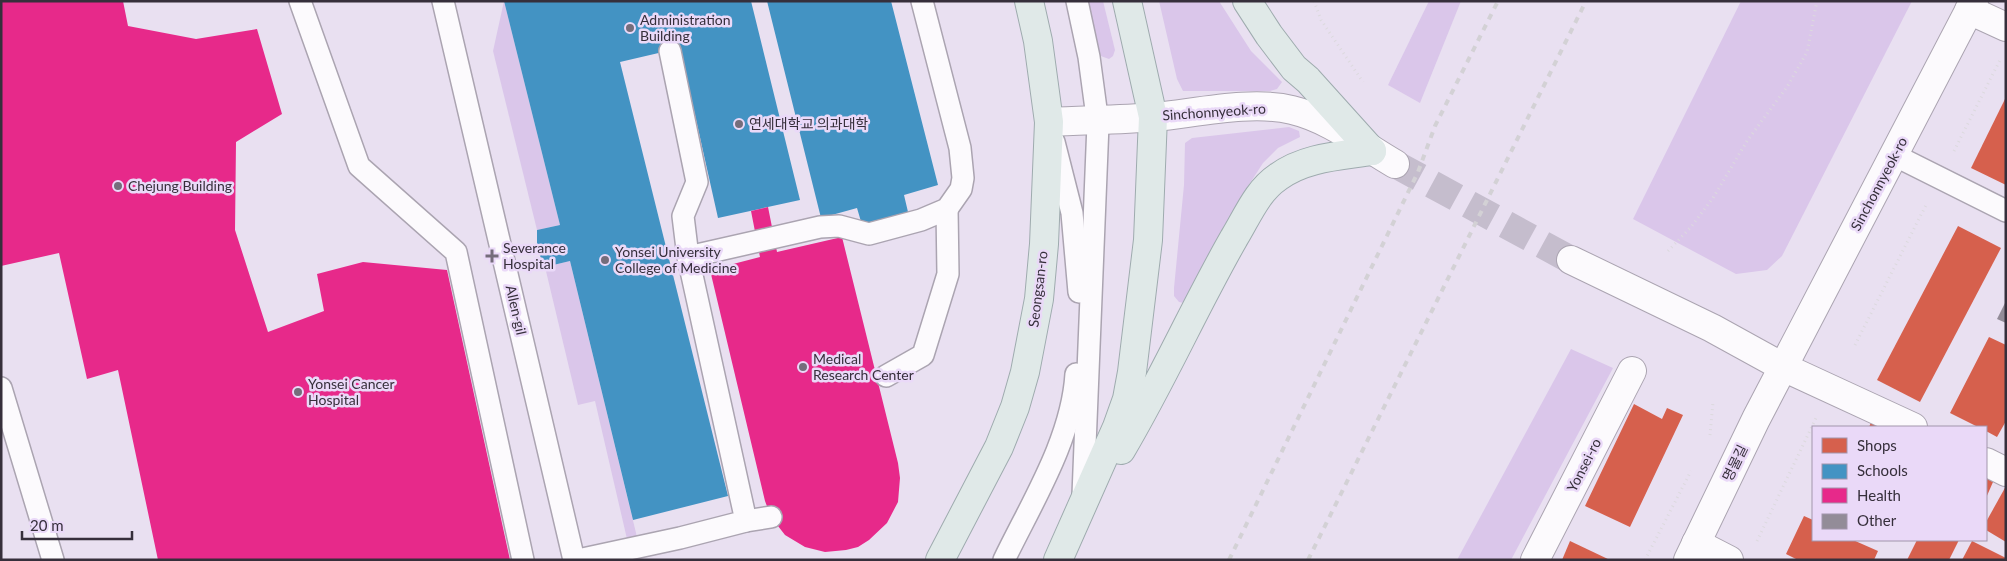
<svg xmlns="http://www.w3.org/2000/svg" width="2007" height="561" font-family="Lato,'Noto Sans KR',sans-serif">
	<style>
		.green { fill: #dac6ea }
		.shops { fill: #d6604d }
		.schools { fill: #4393c3 }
		.health { fill: #e7298a }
		.building { fill: #938c98 }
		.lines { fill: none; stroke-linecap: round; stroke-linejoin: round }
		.secondary-tunnel { stroke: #c5bdcd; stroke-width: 28; stroke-dasharray: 28 14; stroke-linecap: butt }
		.lane-casing { stroke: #aba4b1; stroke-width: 24 }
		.street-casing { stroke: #aba4b1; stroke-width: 30 }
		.secondary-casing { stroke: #aba4b1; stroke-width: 30 }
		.primary-casing { stroke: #9eabae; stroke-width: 30 }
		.path { stroke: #dcd9de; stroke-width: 3; stroke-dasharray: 1 4; stroke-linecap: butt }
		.lane { stroke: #fcfafd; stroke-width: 21 }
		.street { stroke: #fcfafd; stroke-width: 28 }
		.secondary { stroke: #fcfafd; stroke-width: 28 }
		.primary { stroke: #e0e9e8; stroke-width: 28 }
		.rail { stroke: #d3d1d5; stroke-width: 4; stroke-dasharray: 6 6; stroke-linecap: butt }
		.poi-dot { fill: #756d7b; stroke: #ead9f8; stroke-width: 2 }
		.labels { text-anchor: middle; stroke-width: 5; stroke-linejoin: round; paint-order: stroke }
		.poi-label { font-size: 14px; fill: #362f3b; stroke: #ead9f8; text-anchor: start }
		.street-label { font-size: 14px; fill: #362f3b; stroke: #ead9f8 }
	</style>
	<rect width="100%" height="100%" fill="#e9e0f1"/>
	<g class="green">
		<path d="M504 1 560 225 537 230 493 51Z"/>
		<path d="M1082 1H1103L1115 50 1113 56 1109 59 1098 55Z"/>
		<path d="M1159 1H1219L1251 51 1282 82 1277 89 1270 91H1183L1177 79Z"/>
		<path d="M1429 1H1461L1420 103 1388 85Z"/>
		<path d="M1741 1H1912L1782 256 1767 270 1736 274 1633 219Z"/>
		<path d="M1289 127 1299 131 1300 137 1278 148 1263 163 1243 194 1186 301 1184 303 1179 302 1174 296V288L1184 185 1185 143 1192 138Z"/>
		<path d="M570 261 637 537 627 539 595 401 578 405 545 267Z"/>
		<path d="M1571 349 1613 368 1511 560H1457Z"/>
	</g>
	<g class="shops">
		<path d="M2006 97V185L1971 168Z"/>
		<path d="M1958 226 2001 248 1920 402 1877 380Z"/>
		<path d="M1989 337 2006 345V421L1997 437 1986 431V427H1978L1950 413Z"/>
		<path d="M1634 404 1662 419 1667 408 1683 415 1630 527 1585 506Z"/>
		<path d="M1874 416 1896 427H1869Z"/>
		<path d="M1986 478 1993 482 1986 498Z"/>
		<path d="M2006 486V542L1986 530V522Z"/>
		<path d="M1804 516 1813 520V540H1853L1878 551 1874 560H1798L1786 554Z"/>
		<path d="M1917 540H1959L1949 560H1907Z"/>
		<path d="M1570 541 1610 560H1562Z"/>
		<path d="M1972 541 2006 558V560H1962Z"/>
	</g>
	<g class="schools">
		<path d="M504 1H751L800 200 718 218 680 48 620 62 728 496 633 520 570 261 545 267 537 249V230L560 225Z"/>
		<path d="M767 1H891L938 185 904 195 908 212 862 225 857 208 821 218Z"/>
	</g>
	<g class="health">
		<path d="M1 1H123L128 26 196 39 257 29 282 114 236 142 235 230 268 332 324 311 317 274 363 262 447 270 510 560H158L118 370 87 379 59 253 1 266Z"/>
		<path d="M768 207 777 252 842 237 898 463 900 478 898 502 887 523 869 540 858 547 846 550 825 552 805 547 785 535 771 517 765 501 710 270 760 257 751 211Z"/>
	</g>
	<path class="building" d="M2006 301V323L1997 319Z"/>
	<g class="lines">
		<path class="secondary-tunnel" d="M1395 164 1571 260"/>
		<g class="lane-casing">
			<g id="lane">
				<path d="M300 1 359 166 456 252 523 560"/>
				<path d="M443 1 574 560"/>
				<path d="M1077 1 1089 57 1098 124 1083 495"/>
				<path d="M670 51 697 182 683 216 688 257"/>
				<path d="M1054 142 1072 213 1079 292"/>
				<path d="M1894 155 2006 211"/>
				<path d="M886 376 923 355 948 274 947 209"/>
				<path d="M1 388 53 560"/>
				<path d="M746 521 771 517"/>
				<path d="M578 560 680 538 746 521 688 257 820 227 839 226 869 234 921 220 947 209 961 189 963 178 960 148 922 1"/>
				<path d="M1004 560C1032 502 1072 439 1076 374"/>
			</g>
		</g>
		<g class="street-casing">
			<g id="street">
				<path d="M1969 10 2006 27"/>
				<path d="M1783 367 1913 427"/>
				<path d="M1986 462 2006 472"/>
				<path d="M1696 543 1729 560"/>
				<path d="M1535 560 1632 371"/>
			</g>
		</g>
		<g class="secondary-casing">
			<g id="secondary">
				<path d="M1049 122C1084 120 1120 120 1155 117 1196 113 1252 100 1292 110 1330 119 1362 145 1395 164"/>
				<path d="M1571 260 1712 328 1783 367"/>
				<path d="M1688 560 1756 419 1974 1"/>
			</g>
		</g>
		<g class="primary-casing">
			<g id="primary">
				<path d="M1247 1 1269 35 1294 68 1308 80 1372 151"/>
				<path d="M1121 450C1162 381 1194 308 1234 238 1247 217 1257 191 1278 177 1305 157 1340 156 1372 151"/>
				<path d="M940 560 999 447 1015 407 1025 372 1039 299 1044 244 1049 122 1038 41 1029 1"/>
				<path d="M1058 560 1117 427 1127 399 1132 372 1148 240 1153 117 1127 1"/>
			</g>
		</g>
		<g class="path">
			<path d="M1314 1 1321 20 1363 82"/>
			<path d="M1954 151 2001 58"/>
			<path d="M1668 251 1691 227 1713 198 1747 141 1787 87 1807 52 1817 1"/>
			<path d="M1855 345 1926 205"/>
			<path d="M1710 435 1713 402"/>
			<path d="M1757 541 1816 418"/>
			<path d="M1645 560 1691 471"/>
		</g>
		<use href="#lane" class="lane"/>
		<use href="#street" class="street"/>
		<use href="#secondary" class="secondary"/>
		<use href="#primary" class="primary"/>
		<g class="rail">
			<path d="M1229 560 1418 172 1435 126 1498 1"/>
			<path d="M1308 560 1586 1"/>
		</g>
	</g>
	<g class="poi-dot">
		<circle cx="630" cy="28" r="5"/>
		<circle cx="739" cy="124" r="5"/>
		<circle cx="118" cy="186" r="5"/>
		<path d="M489.5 248.5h5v5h5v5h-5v5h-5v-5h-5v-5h5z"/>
		<circle cx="605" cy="260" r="5"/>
		<circle cx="803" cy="367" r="5"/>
		<circle cx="298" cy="392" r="5"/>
	</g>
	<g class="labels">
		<g class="poi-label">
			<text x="640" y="25">Administration<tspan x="640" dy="16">Building</tspan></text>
			<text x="749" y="129">연세대학교 의과대학</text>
			<text x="128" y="191">Chejung Building</text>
			<text x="503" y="253">Severance<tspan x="503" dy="16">Hospital</tspan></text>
			<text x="615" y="257">Yonsei University<tspan x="615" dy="16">College of Medicine</tspan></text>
			<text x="813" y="364">Medical<tspan x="813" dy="16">Research Center</tspan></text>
			<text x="308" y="389">Yonsei Cancer<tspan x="308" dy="16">Hospital</tspan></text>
		</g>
		<g class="street-label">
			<text transform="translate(1214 112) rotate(-4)" y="5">Sinchonnyeok-ro</text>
			<text transform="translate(1879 184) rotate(-62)" y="5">Sinchonnyeok-ro</text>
			<text transform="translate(1038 289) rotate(-83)" y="5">Seongsan-ro</text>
			<text transform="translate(516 310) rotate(77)" y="5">Allen-gil</text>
			<text transform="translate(1735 463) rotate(-64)" y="5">명물길</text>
			<text transform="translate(1584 465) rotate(-63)" y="5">Yonsei-ro</text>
		</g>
	</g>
	<rect width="2007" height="561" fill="none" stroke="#362f3b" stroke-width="5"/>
	<rect x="1812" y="426" width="175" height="115" fill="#ead9f8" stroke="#a295ac"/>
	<rect x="1822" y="438" width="25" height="15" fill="#d6604d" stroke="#a295ac"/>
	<text x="1857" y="451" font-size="15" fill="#362f3b">Shops</text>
	<rect x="1822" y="464" width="25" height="15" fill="#4393c3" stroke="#a295ac"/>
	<text x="1857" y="476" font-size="15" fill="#362f3b">Schools</text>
	<rect x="1822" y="488" width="25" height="15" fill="#e7298a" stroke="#a295ac"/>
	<text x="1857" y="501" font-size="15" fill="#362f3b">Health</text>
	<rect x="1822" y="514" width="25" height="15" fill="#938c98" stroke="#a295ac"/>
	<text x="1857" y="526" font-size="15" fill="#362f3b">Other</text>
	<path d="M22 531v8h110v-8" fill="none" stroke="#362f3b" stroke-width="2.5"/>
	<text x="30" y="531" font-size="15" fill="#362f3b" stroke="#ead9f8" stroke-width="4" paint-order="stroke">20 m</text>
</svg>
